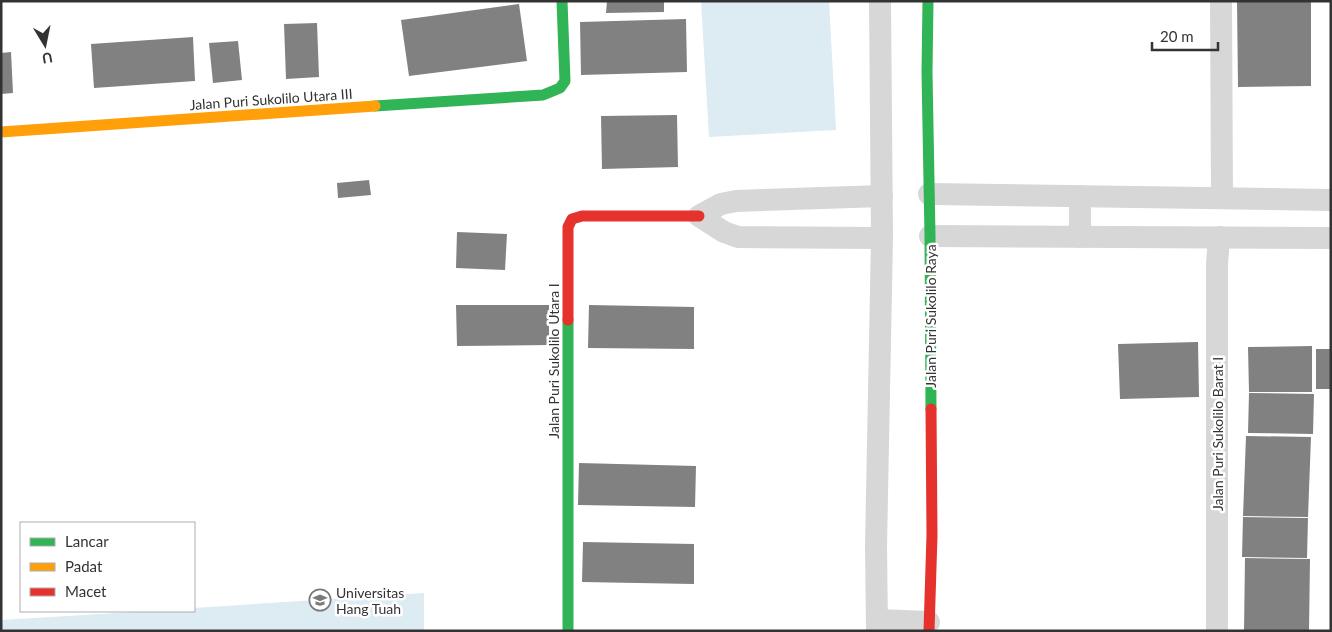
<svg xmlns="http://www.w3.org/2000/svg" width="1332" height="632" viewBox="0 0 1332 632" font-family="Lato,sans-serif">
<rect width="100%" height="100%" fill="#fff"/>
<g fill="#ddebf3">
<path d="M 701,1 L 829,1 L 836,130 L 709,137 Z"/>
<path d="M 424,593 L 424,631 L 1,631 L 1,620 L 150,611 L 194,611 L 194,608 Z"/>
</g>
<g fill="#818181">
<path d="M 607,1 L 664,1 L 664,12 L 606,13 Z"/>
<path d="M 1237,1 L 1311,1 L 1311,86 L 1238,87 Z"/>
<path d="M 519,4 L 527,61 L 409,76 L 401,20 Z"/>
<path d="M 686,19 L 687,72 L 581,75 L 580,22 Z"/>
<path d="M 317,23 L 319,77 L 286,79 L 284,24 Z"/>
<path d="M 193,37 L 195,81 L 94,88 L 91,44 Z"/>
<path d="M 238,41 L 242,80 L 213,83 L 209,43 Z"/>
<path d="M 11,52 L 13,93 L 1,94 L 1,53 Z"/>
<path d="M 677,115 L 678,167 L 602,169 L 601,116 Z"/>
<path d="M 369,180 L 371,195 L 338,198 L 337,183 Z"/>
<path d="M 457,232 L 507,234 L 505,270 L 456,268 Z"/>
<path d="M 456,305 L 549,305 L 549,345 L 457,346 Z"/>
<path d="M 589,305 L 694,307 L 694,349 L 588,348 Z"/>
<path d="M 1198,342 L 1199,397 L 1120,399 L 1118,344 Z"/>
<path d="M 1312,346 L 1312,392 L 1249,392 L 1248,347 Z"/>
<rect x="1316" y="349" width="15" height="40"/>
<path d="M 1249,393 L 1314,394 L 1313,434 L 1248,433 Z"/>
<path d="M 1246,436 L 1311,437 L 1308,517 L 1243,516 Z"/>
<path d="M 579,463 L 696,466 L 695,507 L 578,505 Z"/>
<path d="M 1243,517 L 1308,518 L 1307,558 L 1242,557 Z"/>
<path d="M 583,542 L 694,544 L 694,584 L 582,582 Z"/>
<path d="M 1245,558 L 1310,559 L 1309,631 L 1244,631 Z"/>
</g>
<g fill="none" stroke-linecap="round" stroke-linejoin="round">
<g stroke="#d7d7d7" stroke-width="22">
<path d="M 1221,1 L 1222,198"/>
<path d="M 929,194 L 1331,200"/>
<path d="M 882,196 L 736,201 L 721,204 L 699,216 L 724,232 L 738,237 L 882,238"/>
<path d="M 930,236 L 1331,238"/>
<path d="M 1080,237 L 1080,196"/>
<path d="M 877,620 L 929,622"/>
<path d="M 877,631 L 876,546 L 882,238 L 880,1"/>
<path d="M 1217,631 L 1217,264 L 1219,237"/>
</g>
<g stroke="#30b455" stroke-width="11">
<path d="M 928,1 L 927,72 L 930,236 L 931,409"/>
<path d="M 375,106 L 543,95 L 560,88 L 565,81 L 562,1"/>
<path d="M 568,320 L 568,631"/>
</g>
<path stroke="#ff9f0a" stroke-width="11" d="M 1,132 L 375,106"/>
<g stroke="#e5322d" stroke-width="11">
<path d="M 568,320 L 568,227 L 572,219 L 582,216 L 699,216"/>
<path d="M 929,631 L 932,535 L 931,409"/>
</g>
</g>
<defs>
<g id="university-ring" transform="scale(1.125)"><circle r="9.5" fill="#fff" stroke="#7a7a7a" stroke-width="1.5"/><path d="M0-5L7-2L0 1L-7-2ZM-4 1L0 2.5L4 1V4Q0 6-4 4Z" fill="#7a7a7a"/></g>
</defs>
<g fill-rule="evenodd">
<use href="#university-ring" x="320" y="600"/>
</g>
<g text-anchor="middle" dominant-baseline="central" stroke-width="5" stroke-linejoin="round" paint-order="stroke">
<g font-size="14" fill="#333" stroke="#fff">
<text transform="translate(271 99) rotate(-4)">Jalan Puri Sukolilo Utara III</text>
<text transform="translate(930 316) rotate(-90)">Jalan Puri Sukolilo Raya</text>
<text transform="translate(553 361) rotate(-90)">Jalan Puri Sukolilo Utara I</text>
<text transform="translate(1217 434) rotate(-90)">Jalan Puri Sukolilo Barat I</text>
</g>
<g font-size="14" fill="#333" stroke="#fff" text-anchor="start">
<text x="336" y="592">Universitas<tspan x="336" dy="16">Hang Tuah</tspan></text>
</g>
</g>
<rect width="1332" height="632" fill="none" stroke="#333333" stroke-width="5"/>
<rect x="20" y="522" width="175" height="90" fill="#ffffff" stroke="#adadad"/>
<rect x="30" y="538" width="25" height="8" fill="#30b455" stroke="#adadad"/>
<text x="65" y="547" font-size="15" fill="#333333">Lancar</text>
<rect x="30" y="563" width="25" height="8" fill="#ff9f0a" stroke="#adadad"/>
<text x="65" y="572" font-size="15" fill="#333333">Padat</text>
<rect x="30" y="588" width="25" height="8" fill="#e5322d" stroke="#adadad"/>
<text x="65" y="597" font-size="15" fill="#333333">Macet</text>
<g transform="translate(45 45) rotate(170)" stroke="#ffffff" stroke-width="4" paint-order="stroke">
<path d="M0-4L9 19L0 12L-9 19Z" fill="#333333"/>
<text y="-8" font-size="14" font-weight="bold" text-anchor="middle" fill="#333333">U</text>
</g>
<path d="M1152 42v8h66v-8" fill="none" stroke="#333333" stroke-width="2.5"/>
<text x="1160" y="42" font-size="15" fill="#333333" stroke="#ffffff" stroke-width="4" paint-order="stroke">20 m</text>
</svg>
